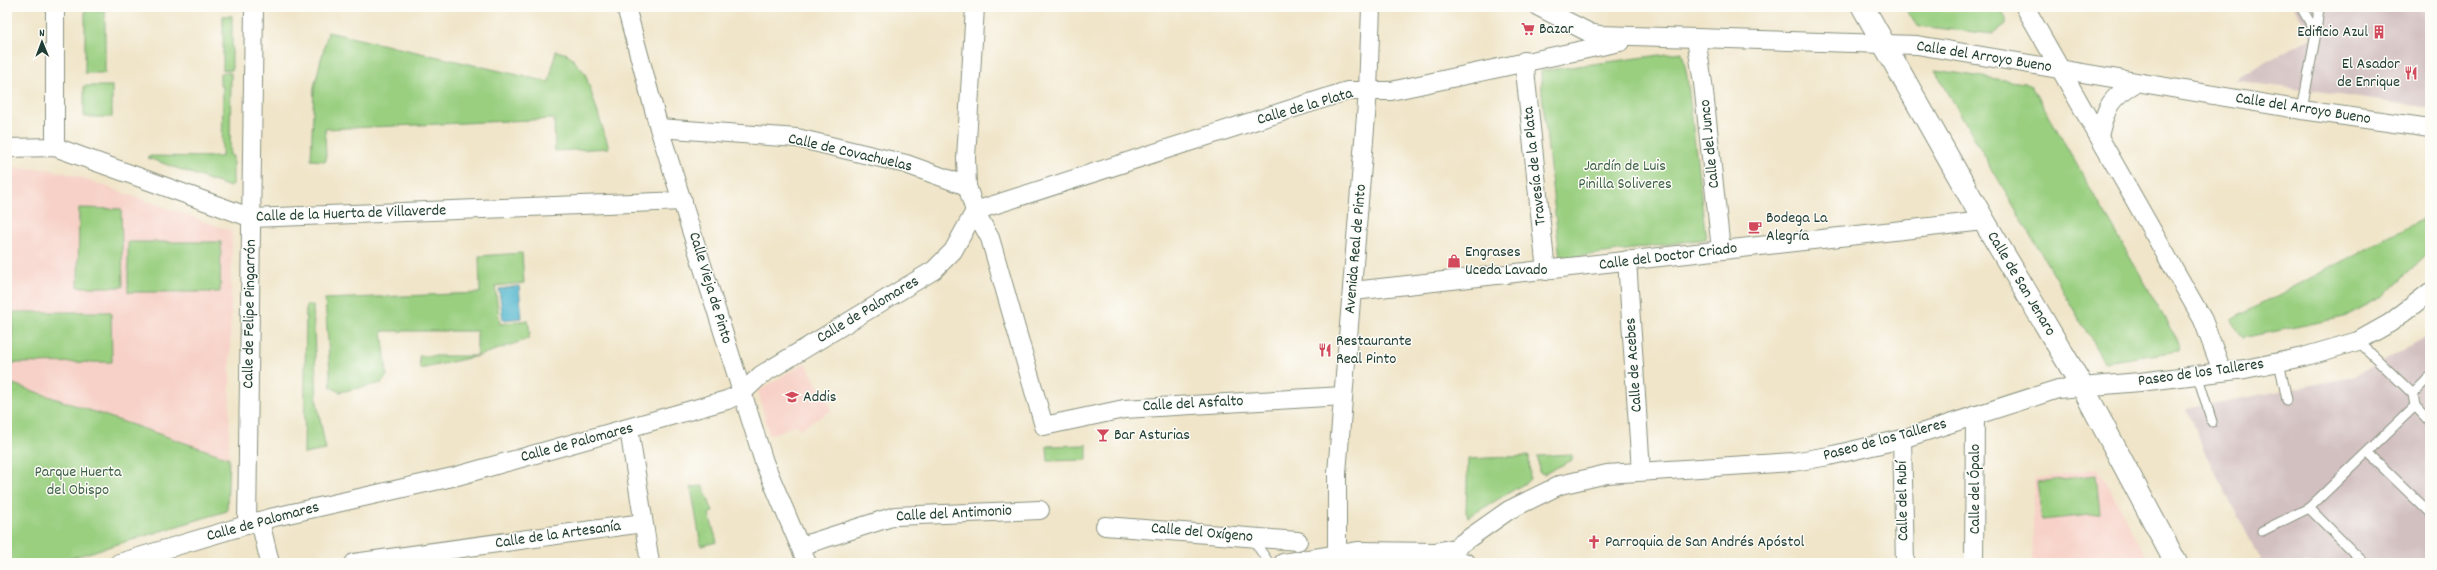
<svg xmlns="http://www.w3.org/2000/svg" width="2437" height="570" viewBox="0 0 2437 570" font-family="Dekko,sans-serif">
<rect width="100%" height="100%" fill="#fdfcf7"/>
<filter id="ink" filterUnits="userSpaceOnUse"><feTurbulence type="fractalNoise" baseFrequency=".025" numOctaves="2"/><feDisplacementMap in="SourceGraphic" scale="8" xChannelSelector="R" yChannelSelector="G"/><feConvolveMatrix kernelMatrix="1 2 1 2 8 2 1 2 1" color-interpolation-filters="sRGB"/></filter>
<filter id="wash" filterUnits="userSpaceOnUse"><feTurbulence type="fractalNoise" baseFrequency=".012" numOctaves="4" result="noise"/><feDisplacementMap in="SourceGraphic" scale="16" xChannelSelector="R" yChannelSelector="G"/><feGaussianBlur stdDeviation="0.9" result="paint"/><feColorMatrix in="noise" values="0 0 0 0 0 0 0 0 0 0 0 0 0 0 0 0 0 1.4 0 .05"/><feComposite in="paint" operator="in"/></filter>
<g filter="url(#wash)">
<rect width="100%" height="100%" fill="#f0e5c9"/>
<g fill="#f7d1c7">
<path d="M 7,167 L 46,169 L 73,175 L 232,231 L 229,458 L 7,382 Z"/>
<path d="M 805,363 L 832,410 L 800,429 L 797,425 L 769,435 L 758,391 Z"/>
<path d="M 2098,468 L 2150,563 L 2032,563 L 2034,479 Z"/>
</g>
<g fill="#d2bfc0">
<path d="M 2294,7 L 2430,7 L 2430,108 L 2233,80 L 2312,37 Z"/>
<path d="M 2430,336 L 2430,563 L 2262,563 L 2205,453 L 2186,409 L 2353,377 Z"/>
</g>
<g fill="#9acf80" stroke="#5c865a">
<path d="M 1904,7 L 2000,7 L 2006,18 L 2006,24 L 1993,34 L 1917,26 Z"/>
<rect x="85" y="10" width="20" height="63"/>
<rect x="223" y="16" width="9" height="54"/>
<path d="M 328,32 L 549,82 L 556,51 L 568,54 L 585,73 L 609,148 L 555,151 L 554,119 L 325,129 L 326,161 L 311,160 L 314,87 Z"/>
<path d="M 1682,52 L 1687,76 L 1706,239 L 1560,259 L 1542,94 L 1541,71 Z"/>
<path d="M 1935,70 L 2024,83 L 2032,86 L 2165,319 L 2179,344 L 2178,351 L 2104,362 Z"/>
<path d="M 220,73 L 231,73 L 230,156 L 233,156 L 233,185 L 230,187 L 148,158 L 148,156 L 222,157 L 223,86 L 220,86 Z"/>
<rect x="84" y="86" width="28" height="31"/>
<path d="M 79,208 L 121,209 L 123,287 L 78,287 Z"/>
<path d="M 2430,215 L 2430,251 L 2382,297 L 2344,317 L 2243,338 L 2231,320 Z"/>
<path d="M 128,242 L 221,242 L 220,292 L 128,292 Z"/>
<path d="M 522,253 L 524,283 L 495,286 L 500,324 L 528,320 L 530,334 L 528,339 L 478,356 L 420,369 L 419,356 L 477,356 L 477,331 L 382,331 L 387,375 L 382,383 L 340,392 L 331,387 L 325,299 L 480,293 L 479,256 Z"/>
<path d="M 306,305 L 313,305 L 317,403 L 326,450 L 304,454 Z"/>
<path d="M 12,312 L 111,312 L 112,362 L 12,363 Z"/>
<path d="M 7,382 L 229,458 L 227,511 L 55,563 L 7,563 Z"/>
<path d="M 1087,445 L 1087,460 L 1048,461 L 1047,446 Z"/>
<path d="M 1570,454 L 1572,455 L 1572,460 L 1544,474 L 1539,472 L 1538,456 Z"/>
<path d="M 1529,456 L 1530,479 L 1527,482 L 1468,517 L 1466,512 L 1468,459 Z"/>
<path d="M 2096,475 L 2100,514 L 2042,520 L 2037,482 Z"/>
<path d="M 703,486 L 713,512 L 709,514 L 717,542 L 701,546 L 691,487 Z"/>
</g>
<path fill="#4fb5ce" stroke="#377981" d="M 519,286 L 522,318 L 503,320 L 499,289 Z"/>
</g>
<g filter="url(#ink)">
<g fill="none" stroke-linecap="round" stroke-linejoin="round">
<g stroke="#88917e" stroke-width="11">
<g id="lane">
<path d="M 2301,7 L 2316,33 L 2302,110"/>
<path d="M 2316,33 L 2319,7"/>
<path d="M 2358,341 L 2413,394"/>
<path d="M 2279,362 L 2287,400"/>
<path d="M 2197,374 L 2212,422"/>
<path d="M 2415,406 L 2430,422"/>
<path d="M 2368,453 L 2430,513"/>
<path d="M 2309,508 L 2364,563"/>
<path d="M 2262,531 L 2309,508 L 2415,406 L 2413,394 L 2430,377"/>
<path d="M 1252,538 L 1269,563"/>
</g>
</g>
<g stroke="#88917e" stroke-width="20">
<g id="street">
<path d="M 55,7 L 55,147"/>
<path d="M 626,7 L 659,128 L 764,462 L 807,563"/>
<path d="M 975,7 L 966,158 L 967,186 L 975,211 L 990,238 L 1044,426 L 1124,409 L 1343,396"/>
<path d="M 1539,7 L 1590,33 L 1600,35 L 1917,45 L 2302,110 L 2430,128"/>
<path d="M 2025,7 L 2203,320 L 2222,371"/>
<path d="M 1696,39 L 1703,83 L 1721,250"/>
<path d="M 1524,61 L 1546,271"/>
<path d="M 659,128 L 797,138 L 906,164 L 967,186"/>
<path d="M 2099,136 C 2106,107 2110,97 2136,83"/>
<path d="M 7,148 L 55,147 L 252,218 L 683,201"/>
<path d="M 975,211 L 1347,91 L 1391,91 L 1620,42"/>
<path d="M 1627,260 L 1641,471"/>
<path d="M 1353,291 L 1984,221"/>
<path d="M 629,429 L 650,563"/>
<path d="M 1902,439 L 1905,563"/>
<path d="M 260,521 L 270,563"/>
<path d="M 247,525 L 254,7"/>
<path d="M 1105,526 L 1298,541"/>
<path d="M 801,546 L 895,516 L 1040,510"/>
<path d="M 1436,553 L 1467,563"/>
<path d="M 119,563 L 270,518 L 457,476 L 727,400 L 742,393 L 761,375 L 934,270 L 953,251 L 975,211"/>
<path d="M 354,563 L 643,523"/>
<path d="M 1283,563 L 1359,551 L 1435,552 L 1455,548 L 1509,510 L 1560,485 L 1607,474 L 1793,462 L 1829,456 L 1902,439 L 2058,389 L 2140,382 L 2245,369 L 2303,357 L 2358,341 L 2390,323 L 2430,292"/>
<path d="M 1337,563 L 1337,473 L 1368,91 L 1371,7"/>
<path d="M 1974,563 L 1975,415"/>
</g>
</g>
<g stroke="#88917e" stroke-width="24">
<path id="secondary" d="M 1863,7 L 1984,221 L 2082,386 L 2176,563"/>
</g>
<use href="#lane" stroke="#fff" stroke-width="9"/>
<use href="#street" stroke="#fff" stroke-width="18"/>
<use href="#secondary" stroke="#fff" stroke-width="22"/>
</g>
</g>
<defs>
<g id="supermarket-bare" transform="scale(1.08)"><path d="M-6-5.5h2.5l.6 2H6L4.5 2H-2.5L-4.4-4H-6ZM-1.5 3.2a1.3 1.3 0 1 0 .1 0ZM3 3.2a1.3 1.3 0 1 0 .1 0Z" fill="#d1495b" stroke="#fdfcf7" stroke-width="2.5" paint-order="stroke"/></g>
<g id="building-bare" transform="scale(1.08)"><path d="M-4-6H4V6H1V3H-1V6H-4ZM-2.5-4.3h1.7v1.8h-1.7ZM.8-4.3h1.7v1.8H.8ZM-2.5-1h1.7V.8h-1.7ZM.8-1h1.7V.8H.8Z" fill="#d1495b" stroke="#fdfcf7" stroke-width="2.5" paint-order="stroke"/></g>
<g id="restaurant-bare" transform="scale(1.08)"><path d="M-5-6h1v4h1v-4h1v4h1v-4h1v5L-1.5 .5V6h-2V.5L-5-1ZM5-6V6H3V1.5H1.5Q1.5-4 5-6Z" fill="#d1495b" stroke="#fdfcf7" stroke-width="2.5" paint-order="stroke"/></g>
<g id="cafe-bare" transform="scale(1.08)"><path d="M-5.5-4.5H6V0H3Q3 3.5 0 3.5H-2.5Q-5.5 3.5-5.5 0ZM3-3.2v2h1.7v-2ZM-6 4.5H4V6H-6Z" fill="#d1495b" stroke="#fdfcf7" stroke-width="2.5" paint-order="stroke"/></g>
<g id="shop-bare" transform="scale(1.08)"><path d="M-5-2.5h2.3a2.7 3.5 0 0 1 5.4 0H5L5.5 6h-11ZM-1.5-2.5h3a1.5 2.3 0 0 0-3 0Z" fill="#d1495b" stroke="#fdfcf7" stroke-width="2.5" paint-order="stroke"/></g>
<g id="school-bare" transform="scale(1.08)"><path d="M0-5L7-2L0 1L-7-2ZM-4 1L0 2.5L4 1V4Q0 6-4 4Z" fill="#d1495b" stroke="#fdfcf7" stroke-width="2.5" paint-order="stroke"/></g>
<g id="bar-bare" transform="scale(1.08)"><path d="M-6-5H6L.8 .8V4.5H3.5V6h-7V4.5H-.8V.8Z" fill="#d1495b" stroke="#fdfcf7" stroke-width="2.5" paint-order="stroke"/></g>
<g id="church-bare" transform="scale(1.08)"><path d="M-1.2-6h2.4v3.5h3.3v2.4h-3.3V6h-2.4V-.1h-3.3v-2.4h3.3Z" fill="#d1495b" stroke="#fdfcf7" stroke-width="2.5" paint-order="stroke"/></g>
</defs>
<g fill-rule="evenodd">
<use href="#supermarket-bare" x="1528" y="29"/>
<use href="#building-bare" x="2379" y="32"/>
<use href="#restaurant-bare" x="2411" y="73"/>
<use href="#cafe-bare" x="1755" y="227"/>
<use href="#shop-bare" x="1454" y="261"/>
<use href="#restaurant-bare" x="1325" y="350"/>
<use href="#school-bare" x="792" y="397"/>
<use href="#bar-bare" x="1103" y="435"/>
<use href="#church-bare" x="1594" y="542"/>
</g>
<g text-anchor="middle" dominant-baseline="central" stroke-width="3" stroke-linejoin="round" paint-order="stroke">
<g font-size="16" fill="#1f3d34" stroke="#fdfcf7" text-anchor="start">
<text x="1539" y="29">Bazar</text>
<text x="2368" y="32" text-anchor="end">Edificio Azul</text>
<text x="2400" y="64" text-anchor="end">El Asador<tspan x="2400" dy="18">de Enrique</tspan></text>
<text x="1766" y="218">Bodega La<tspan x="1766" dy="18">Alegría</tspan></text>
<text x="1465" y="252">Engrases<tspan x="1465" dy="18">Uceda Lavado</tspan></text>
<text x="1336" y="341">Restaurante<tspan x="1336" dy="18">Real Pinto</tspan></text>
<text x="803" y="397">Addis</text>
<text x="1114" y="435">Bar Asturias</text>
<text x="1605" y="542">Parroquia de San Andrés Apóstol</text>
</g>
<g font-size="16" fill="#1f3d34" stroke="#fdfcf7">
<text transform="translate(1984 57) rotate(9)">Calle del Arroyo Bueno</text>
<text transform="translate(1305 107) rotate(-16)">Calle de la Plata</text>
<text transform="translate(2303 109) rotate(9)">Calle del Arroyo Bueno</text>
<text transform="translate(1710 144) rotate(-96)">Calle del Junco</text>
<text transform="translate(850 153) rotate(13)">Calle de Covachuelas</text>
<text transform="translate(1535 166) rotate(-96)">Travesía de la Plata</text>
<text transform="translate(351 214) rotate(-2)">Calle de la Huerta de Villaverde</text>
<text transform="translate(1356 249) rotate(-85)">Avenida Real de Pinto</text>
<text transform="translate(1668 257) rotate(-7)">Calle del Doctor Criado</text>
<text transform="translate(2021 284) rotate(59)">Calle de San Jenaro</text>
<text transform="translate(710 288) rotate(73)">Calle Vieja de Pinto</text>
<text transform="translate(868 310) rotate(-31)">Calle de Palomares</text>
<text transform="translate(250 314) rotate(-89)">Calle de Felipe Pingarrón</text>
<text transform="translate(1634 365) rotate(-94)">Calle de Acebes</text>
<text transform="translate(2201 373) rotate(-8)">Paseo de los Talleres</text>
<text transform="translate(1193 404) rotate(-3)">Calle del Asfalto</text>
<text transform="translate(1885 440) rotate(-15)">Paseo de los Talleres</text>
<text transform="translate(577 443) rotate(-15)">Calle de Palomares</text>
<text transform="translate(1975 489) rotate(-90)">Calle del Ópalo</text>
<text transform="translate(1903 501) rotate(-91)">Calle del Rubí</text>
<text transform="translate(954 514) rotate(-3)">Calle del Antimonio</text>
<text transform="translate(263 522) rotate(-15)">Calle de Palomares</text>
<text transform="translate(1202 533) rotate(5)">Calle del Oxígeno</text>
<text transform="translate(558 535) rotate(-8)">Calle de la Artesanía</text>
</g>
<g font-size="16" fill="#3e6247" stroke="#fdfcf7">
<text x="1625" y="166">Jardín de Luis<tspan x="1625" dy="18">Pinilla Soliveres</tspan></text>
<text x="78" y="472">Parque Huerta<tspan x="78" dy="18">del Obispo</tspan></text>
</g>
</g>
<rect width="2437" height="570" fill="none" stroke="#fdfcf7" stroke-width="24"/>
<g transform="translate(42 42) rotate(359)" stroke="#fdfcf7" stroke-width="3" paint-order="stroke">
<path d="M0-3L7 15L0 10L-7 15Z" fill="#1f3d34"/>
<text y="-6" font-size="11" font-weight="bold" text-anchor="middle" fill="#1f3d34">N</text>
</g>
</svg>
